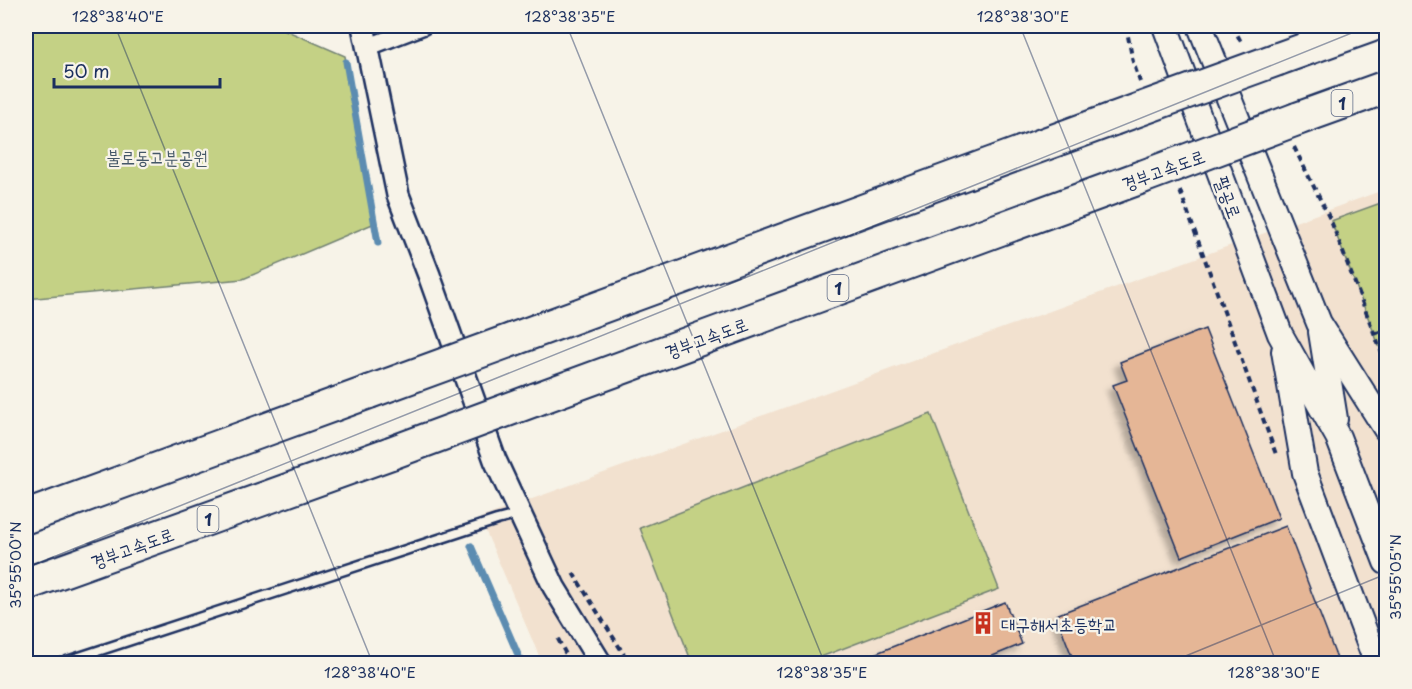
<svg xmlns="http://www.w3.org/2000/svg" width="1412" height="689" viewBox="0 0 1412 689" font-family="'Playpen Sans','Poor Story',sans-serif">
<defs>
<filter id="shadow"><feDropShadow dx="-5.5" dy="5.5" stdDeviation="3" flood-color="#0004"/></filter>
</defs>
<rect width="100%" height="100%" fill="#f7f3e8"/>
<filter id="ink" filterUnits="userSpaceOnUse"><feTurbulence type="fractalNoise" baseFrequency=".0167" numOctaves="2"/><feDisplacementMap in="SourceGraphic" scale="12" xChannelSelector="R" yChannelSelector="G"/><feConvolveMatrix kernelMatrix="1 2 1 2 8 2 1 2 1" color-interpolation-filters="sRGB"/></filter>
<g filter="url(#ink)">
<path fill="#f2e1cf" d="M 1386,189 L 1386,663 L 542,663 L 480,518 Z"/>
<g fill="#c4d185" stroke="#708072" stroke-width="1.5">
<path d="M 26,26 L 276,26 L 345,56 L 375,223 L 243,279 L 26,299 Z"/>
<path d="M 1386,201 L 1386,364 L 1331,221 Z"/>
<path d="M 931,414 L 999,589 L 805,663 L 692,663 L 640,528 Z"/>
</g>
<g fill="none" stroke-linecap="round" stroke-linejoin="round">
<g stroke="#5c8cb1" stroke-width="7">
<path d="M 346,62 L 378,243"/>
<path d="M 471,546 L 522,664"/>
</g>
</g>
<g fill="#e5b696" stroke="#1b2f5e" stroke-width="1.5" filter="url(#shadow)">
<path d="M 1205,329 L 1279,518 L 1181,557 L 1113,385 L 1127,380 L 1120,362 Z"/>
<path d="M 1286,526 L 1339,664 L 1075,664 L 1056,615 Z"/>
<path d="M 1005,602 L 1022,644 L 973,664 L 849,664 Z"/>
</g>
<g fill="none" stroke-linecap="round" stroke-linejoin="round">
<g stroke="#1b2f5e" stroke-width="13">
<path id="service" d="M 58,664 L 497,520 L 520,514"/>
</g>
<g stroke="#1b2f5e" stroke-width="21">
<path id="minor" d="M 368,47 L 423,26"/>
</g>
<g stroke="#1b2f5e" stroke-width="26">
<path id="tertiary" d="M 363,26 L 398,195 L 429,275 L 495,460 L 554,587 L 601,664"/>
</g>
<g stroke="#1b2f5e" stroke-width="28">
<g id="secondary">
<path d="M 1165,26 L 1280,334 L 1338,437 L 1386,562"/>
<path d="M 1200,26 L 1319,323 L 1386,429"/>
<path d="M 1321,332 L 1335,419"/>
<path d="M 1284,351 L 1305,473 L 1377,664"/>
</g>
</g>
<g stroke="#1b2f5e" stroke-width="36">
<g id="motorway">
<path d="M 1278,59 L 1370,26"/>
<path d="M 1297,119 L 1386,87"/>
<path d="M 514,339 L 1113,119"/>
<path d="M 534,400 L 1142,177"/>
<path d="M 26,517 L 369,392"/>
<path d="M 26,584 L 391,453"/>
</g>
</g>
<g stroke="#1b2f5e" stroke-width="4" stroke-dasharray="6 4.5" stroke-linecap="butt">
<path d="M 1126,26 L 1133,62 L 1140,82"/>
<path d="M 1233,26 L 1242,44"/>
<path d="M 440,31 L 455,26"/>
<path d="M 1294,147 L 1331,221 L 1386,364"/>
<path d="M 1180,191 L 1277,457"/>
<path d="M 1375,334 L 1386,329"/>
<path d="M 573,573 L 630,664"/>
<path d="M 558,639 L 571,664"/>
</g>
<use href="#service" stroke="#f7f3e8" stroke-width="8"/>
<use href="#minor" stroke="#f7f3e8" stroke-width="16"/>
<use href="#tertiary" stroke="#f7f3e8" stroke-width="21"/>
<use href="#secondary" stroke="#f7f3e8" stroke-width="24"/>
<use href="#motorway" stroke="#f7f3e8" stroke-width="32"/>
<g stroke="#1b2f5e" stroke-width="36" stroke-linecap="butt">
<g id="motorway-bridge">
<path d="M 1113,119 L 1278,59"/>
<path d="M 1142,177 L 1297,119"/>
<path d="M 369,392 L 514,339"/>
<path d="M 391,453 L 534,400"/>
</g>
</g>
<use href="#motorway-bridge" stroke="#f7f3e8" stroke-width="32"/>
</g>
</g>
<path fill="none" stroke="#1b2f5e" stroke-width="1.5" stroke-opacity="0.45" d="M 115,26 L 373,664M 567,26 L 825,664M 1020,26 L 1277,664M 26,568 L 1369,26M 1166,664 L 1386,574"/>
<defs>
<g id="building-bare" transform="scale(1.8)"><path d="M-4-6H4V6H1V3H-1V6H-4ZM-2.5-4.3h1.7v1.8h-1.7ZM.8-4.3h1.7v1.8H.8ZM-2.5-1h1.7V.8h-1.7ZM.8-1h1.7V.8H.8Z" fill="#c8321e" stroke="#f7f3e8" stroke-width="2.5" paint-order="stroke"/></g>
</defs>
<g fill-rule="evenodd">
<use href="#building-bare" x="983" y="623"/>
</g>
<g text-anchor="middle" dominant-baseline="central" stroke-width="4.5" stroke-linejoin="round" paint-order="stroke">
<g fill="#f7f3e8" stroke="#5d6a87" stroke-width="1.5">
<rect x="1331.5" y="90" width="21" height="26" rx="4.5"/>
<rect x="827.5" y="275" width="21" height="26" rx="4.5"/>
<rect x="197.5" y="506" width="21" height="26" rx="4.5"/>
</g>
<g font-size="16" font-weight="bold" fill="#1b2f5e">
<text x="1342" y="103">1</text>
<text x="838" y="288">1</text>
<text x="208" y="519">1</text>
</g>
<g font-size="18" fill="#455868" stroke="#f7f3e8">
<text x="157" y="156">불로동고분공원</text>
</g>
<g font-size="18" fill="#1b2f5e" stroke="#f7f3e8">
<text transform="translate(1163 169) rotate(-20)">경부고속도로</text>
<text transform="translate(1229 197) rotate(70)">팔공로</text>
<text transform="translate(706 337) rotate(-20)">경부고속도로</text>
<text transform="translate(132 547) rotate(-20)">경부고속도로</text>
</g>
<g font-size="18" fill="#1b2f5e" stroke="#f7f3e8" text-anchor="start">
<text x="1001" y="623">대구해서초등학교</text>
</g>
</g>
<rect width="1412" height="689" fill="none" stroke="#f7f3e8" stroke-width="66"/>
<path d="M54 78v9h166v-9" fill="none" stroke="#1b2f5e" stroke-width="3"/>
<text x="63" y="78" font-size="18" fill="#1b2f5e" stroke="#f7f3e8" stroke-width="4.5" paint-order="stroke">50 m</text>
<rect x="33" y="33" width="1346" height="623" fill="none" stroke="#1b2f5e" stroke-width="2"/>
<g font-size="15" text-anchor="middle" fill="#1b2f5e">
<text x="118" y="22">128°38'40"E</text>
<text x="570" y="22">128°38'35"E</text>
<text x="1023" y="22">128°38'30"E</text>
<text transform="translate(16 565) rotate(-90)" y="5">35°55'00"N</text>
<text transform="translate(1396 577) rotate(-90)" y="5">35°55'05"N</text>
<text x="370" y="678">128°38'40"E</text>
<text x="822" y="678">128°38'35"E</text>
<text x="1274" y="678">128°38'30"E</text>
</g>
</svg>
